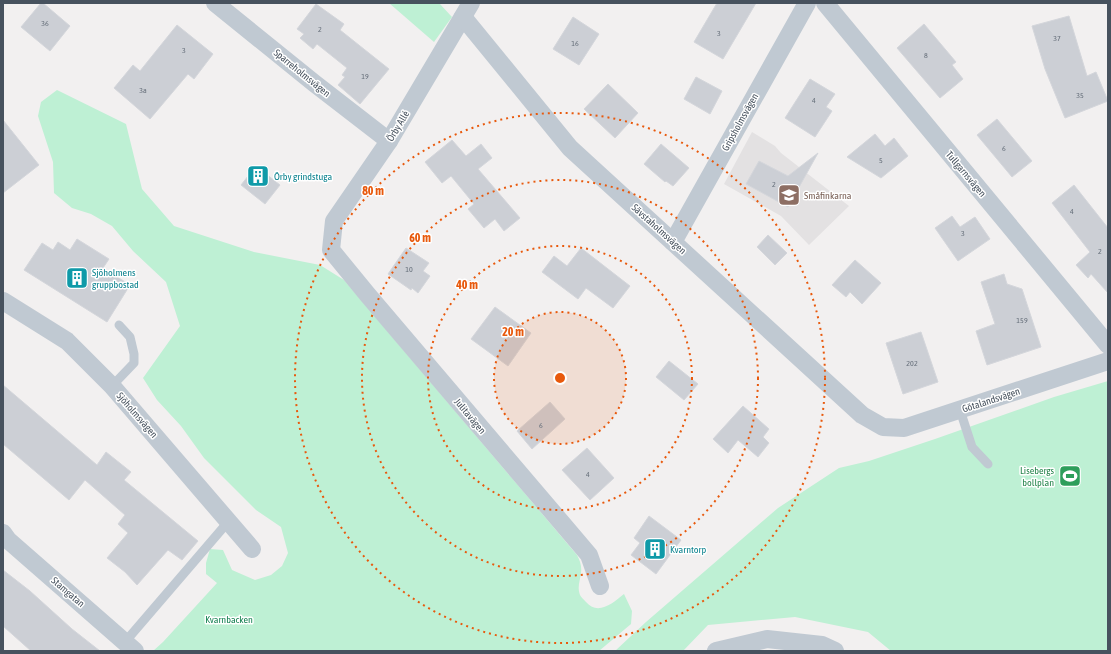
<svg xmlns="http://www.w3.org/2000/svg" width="1111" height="654" viewBox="0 0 1111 654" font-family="'Asap Condensed',sans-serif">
<rect width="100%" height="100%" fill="#f2f0f0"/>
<path fill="#e3e1e2" d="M 752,132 L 775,146 L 781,153 L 849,206 L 809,245 L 781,216 L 724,184 Z"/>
<g fill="#bef0d4">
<path d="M 389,3 L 439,3 L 452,17 L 434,42 Z"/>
<path d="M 57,90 L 126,124 L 142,189 L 174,226 L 254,252 L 320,265 L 344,280 L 577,555 C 580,561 582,566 581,573 C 580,581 577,587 580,595 C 581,597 584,600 586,602 C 598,616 613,603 624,594 L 632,611 L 631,624 L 599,651 L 153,651 L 163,642 L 217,583 L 206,574 L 206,563 L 210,549 L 223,550 L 232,570 L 255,580 L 271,575 L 282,566 L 288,553 L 281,527 L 256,510 L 204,458 L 181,426 L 157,400 L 143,378 L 180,326 L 166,282 L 133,251 L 112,226 L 91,214 L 72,208 L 54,193 L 53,162 L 38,116 L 41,102 Z"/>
<path d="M 1108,381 L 1108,651 L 891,651 L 868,632 L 795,617 L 708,625 L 683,651 L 615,651 L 646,622 L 778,508 L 839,468 L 869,461 L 935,439 L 1054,397 Z"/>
</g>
<g fill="#cccfd5" stroke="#d4d6db">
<path d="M 41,3 L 43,3 L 70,26 L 50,51 L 21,27 Z"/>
<path d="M 717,3 L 756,3 L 723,59 L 694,42 Z"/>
<path d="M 316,4 L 344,24 L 340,30 L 389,69 L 360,104 L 338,85 L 345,77 L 342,75 L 347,68 L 317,44 L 313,49 L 300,38 L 304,34 L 297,29 Z"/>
<path d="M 1069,16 L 1087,76 L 1096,72 L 1108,101 L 1065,118 L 1045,69 L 1032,26 Z"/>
<path d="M 573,17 L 599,34 L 579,65 L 553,49 Z"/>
<path d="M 924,24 L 956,62 L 952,65 L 963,79 L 940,98 L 897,48 Z"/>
<path d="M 177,25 L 213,54 L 194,79 L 188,74 L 150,119 L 114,88 L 133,65 L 140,71 Z"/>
<path d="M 696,77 L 722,91 L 710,114 L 684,99 Z"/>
<path d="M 810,79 L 835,94 L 826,107 L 832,111 L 815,137 L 785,118 Z"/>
<path d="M 608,84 L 638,113 L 615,138 L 584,109 Z"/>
<path d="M 997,119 L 1032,161 L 1012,177 L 977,135 Z"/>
<path d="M 3,120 L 39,165 L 3,193 Z"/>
<path d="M 875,134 L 885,146 L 894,138 L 908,156 L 881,178 L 847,157 Z"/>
<path d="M 452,140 L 466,156 L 481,144 L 492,158 L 478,169 L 520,218 L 504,231 L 495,219 L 484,228 L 468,209 L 474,204 L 451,176 L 442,183 L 425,162 Z"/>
<path d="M 661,144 L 689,168 L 673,186 L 666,181 L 665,182 L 644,164 Z"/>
<path d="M 818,153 L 788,207 L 746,184 L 759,161 L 788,176 Z"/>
<path d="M 256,166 L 280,185 L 265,204 L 241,185 Z"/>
<path d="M 1074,185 L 1108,228 L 1108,293 L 1091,274 L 1088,278 L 1076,265 L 1090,252 L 1052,203 Z"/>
<path d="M 952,216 L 960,227 L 975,217 L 990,239 L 958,261 L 935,228 Z"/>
<path d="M 768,235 L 787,253 L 775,265 L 757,247 Z"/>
<path d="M 77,239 L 109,259 L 103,268 L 130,285 L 107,322 L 24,270 L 42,243 L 53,250 L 58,242 L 70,250 Z"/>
<path d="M 406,248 L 429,263 L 423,271 L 430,276 L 418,293 L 412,288 L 411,290 L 388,274 Z"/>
<path d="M 581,248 L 630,286 L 613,308 L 586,288 L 578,299 L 542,272 L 554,256 L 567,266 Z"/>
<path d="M 855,260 L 881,283 L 862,304 L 850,292 L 846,297 L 832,285 Z"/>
<path d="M 1004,274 L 1007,284 L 1022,289 L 1041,347 L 987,365 L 976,331 L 995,324 L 981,282 Z"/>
<path d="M 495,307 L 531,333 L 508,366 L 471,339 Z"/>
<path d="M 921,332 L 938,382 L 903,394 L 886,343 Z"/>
<path d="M 669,361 L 698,384 L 684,400 L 656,377 Z"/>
<path d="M 3,385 L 97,465 L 106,452 L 131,472 L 124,480 L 198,541 L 182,560 L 168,550 L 137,585 L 125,572 L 107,558 L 128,533 L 118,524 L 125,515 L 85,480 L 69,500 L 3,444 Z"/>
<path d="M 550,402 L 565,419 L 532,449 L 517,431 Z"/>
<path d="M 743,406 L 769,429 L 763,437 L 769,443 L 758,457 L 738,440 L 728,453 L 713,439 Z"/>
<path d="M 587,448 L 614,478 L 590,500 L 562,470 Z"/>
<path d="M 649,516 L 681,540 L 656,574 L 631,555 L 640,543 L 634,538 Z"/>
<path d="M 3,570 L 30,591 L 72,629 L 100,651 L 31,651 L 3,626 Z"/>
</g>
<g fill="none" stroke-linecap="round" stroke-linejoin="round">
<g stroke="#c0c9d2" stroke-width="9">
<path d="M 112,386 L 134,363 L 134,354 L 130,337 L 119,325"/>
<path d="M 960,410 L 972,447 L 988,464"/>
<path d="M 125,642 L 228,522"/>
</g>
<g stroke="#c0c9d2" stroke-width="18">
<path d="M 215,3 L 314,83 L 389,141"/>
<path d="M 471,3 L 389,141 L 334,221 L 331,250 L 367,294 L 589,555 L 600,586"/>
<path d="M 825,3 L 1108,345"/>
<path d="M 463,17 L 570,148 L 862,415 L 883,427 L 904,428 L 1108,361"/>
<path d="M 673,242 L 807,3"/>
<path d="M 3,301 L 67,341 L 112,386 L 252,549"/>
<path d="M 3,533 L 8,540 L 135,651"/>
<path d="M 716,651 L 767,639 L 822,645 L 835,651"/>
</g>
</g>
<circle cx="560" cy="378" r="66" fill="#e8590c" fill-opacity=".12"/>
<g fill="none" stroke="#e8590c" stroke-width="2" stroke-dasharray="2 4">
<circle cx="560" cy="378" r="66"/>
<circle cx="560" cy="378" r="132"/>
<circle cx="560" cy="378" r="198"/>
<circle cx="560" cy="378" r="265"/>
</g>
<defs>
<g id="building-square" transform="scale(1.15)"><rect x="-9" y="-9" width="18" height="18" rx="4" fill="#0f9aa8" stroke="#fff"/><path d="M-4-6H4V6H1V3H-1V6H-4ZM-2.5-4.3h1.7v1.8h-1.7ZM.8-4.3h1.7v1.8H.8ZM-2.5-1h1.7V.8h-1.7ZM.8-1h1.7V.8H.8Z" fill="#fff"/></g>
<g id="school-square" transform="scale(1.15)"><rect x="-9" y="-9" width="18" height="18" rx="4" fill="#8d6e63" stroke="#fff"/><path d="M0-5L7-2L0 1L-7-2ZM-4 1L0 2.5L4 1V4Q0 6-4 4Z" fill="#fff"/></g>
<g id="stadium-square" transform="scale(1.15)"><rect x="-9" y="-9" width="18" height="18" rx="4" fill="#2e9e5b" stroke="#fff"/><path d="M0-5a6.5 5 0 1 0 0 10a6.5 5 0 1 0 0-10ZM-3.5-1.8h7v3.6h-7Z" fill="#fff"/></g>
</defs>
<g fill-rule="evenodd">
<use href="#building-square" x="258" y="176"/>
<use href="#school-square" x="789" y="195"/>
<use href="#building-square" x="77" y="278"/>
<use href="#stadium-square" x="1070" y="476"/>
<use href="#building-square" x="655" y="549"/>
</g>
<g text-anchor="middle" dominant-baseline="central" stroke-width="3" stroke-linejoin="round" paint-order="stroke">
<g font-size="8" fill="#68717c">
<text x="45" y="23">36</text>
<text x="320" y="29">2</text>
<text x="719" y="33">3</text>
<text x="1057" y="38">37</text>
<text x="575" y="43">16</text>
<text x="184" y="50">3</text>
<text x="926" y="55">8</text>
<text x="365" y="76">19</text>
<text x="143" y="90">3a</text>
<text x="1080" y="95">35</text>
<text x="814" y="100">4</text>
<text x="1004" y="148">6</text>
<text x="881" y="160">5</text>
<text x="774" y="184">2</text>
<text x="1072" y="211">4</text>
<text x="963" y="233">3</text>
<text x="1100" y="251">2</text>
<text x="409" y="269">10</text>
<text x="1022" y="320">159</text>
<text x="912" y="363">202</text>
<text x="541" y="425">6</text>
<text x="588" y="474">4</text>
</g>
<g font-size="10" fill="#47525e" stroke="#fff">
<text transform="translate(302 73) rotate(39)">Sparreholmsvägen</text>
<text transform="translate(740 122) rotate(-61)">Gripsholmsvägen</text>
<text transform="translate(398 126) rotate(-59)">Örby Allé</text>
<text transform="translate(966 174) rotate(50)">Tullgarnsvägen</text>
<text transform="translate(659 229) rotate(42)">Sävstaholmsvägen</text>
<text transform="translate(991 400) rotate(-18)">Götalandsvägen</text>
<text transform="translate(137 415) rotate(49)">Sjöholmsvägen</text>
<text transform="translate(470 416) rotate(50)">Julitavägen</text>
<text transform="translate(68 592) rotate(41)">Stamgatan</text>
</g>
<g font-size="10" fill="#0d838f" stroke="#fff" text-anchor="start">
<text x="274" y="176">Örby grindstuga</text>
<text x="92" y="272">Sjöholmens<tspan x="92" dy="12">gruppbostad</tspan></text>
<text x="670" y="549">Kvarntorp</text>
</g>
<g font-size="10" fill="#785e54" stroke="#fff" text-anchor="start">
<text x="804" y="195">Småfinkarna</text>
</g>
<g font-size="10" fill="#27864d" stroke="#fff" text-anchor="end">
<text x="1054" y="470">Lisebergs<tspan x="1054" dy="12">bollplan</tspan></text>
</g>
<g font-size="10" fill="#168252" stroke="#fff">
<text x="229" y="619">Kvarnbacken</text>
</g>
</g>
<circle cx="560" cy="378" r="6" fill="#e8590c" stroke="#fff" stroke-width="2"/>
<g font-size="12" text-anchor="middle" font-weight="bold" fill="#e8590c" stroke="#fff" stroke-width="3" stroke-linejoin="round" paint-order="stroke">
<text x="373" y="195">80 m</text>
<text x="420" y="242">60 m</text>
<text x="467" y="289">40 m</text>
<text x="513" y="336">20 m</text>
</g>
<rect width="1111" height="654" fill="none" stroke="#47525e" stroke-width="8"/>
</svg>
